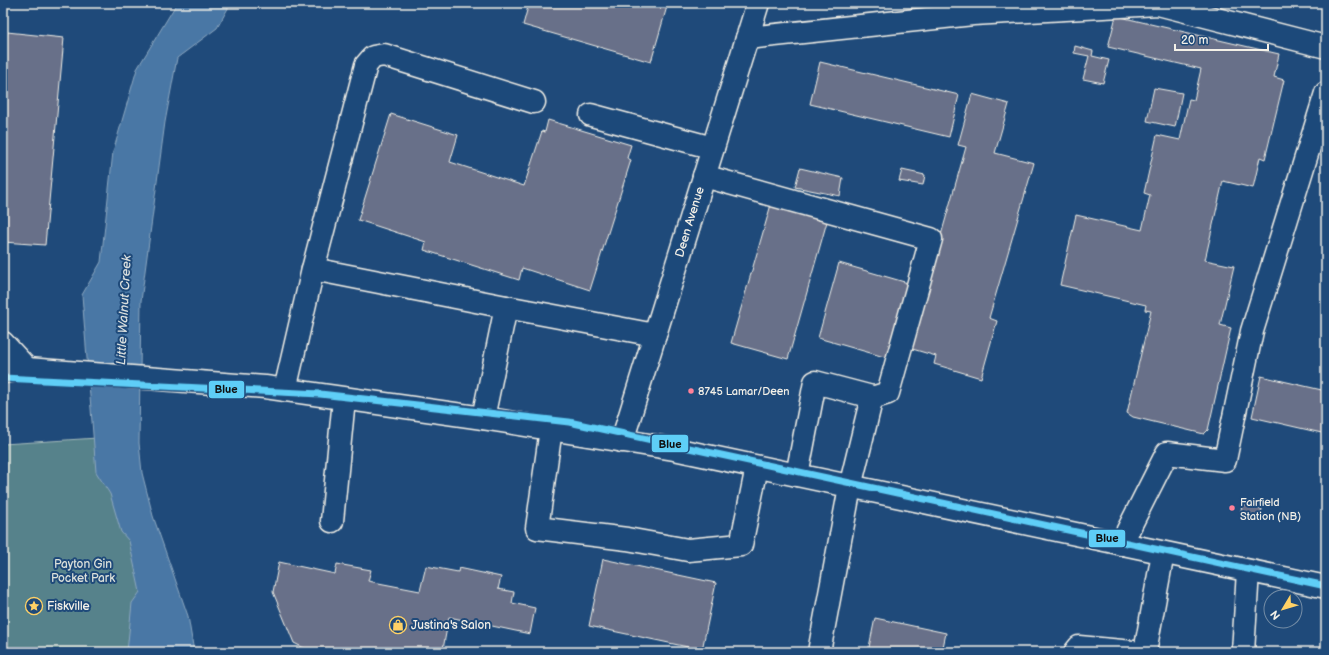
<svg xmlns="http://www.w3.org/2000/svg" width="1329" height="655" viewBox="0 0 1329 655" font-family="'Balsamiq Sans',sans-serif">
<rect width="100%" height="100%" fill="#1f4a7a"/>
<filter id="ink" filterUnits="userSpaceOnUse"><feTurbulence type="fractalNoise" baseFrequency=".025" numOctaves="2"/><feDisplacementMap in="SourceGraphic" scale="8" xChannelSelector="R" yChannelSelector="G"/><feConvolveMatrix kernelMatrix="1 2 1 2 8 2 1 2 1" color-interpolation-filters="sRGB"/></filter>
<g filter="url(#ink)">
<path fill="#56828b" stroke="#a5baba" d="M 113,437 L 186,652 L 3,652 L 3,444 Z"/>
<path fill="#4977a5" stroke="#8da8c0" d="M 177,3 L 231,3 L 217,28 L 177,58 L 165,122 L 141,301 L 139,443 L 142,473 L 153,516 L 188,616 L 194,652 L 127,652 L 132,603 L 140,592 L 129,541 L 121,532 L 110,494 L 96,472 L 82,295 L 101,262 L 113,152 L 137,69 Z"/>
<g fill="#687089" stroke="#f4f1e8">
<path d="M 529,3 L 668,3 L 651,62 L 523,25 Z"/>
<path d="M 1116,16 L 1279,54 L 1274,77 L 1284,80 L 1265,159 L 1260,157 L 1253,188 L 1223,181 L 1205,260 L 1234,266 L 1220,325 L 1231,328 L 1208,430 L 1204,434 L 1133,417 L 1127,413 L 1151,311 L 1145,310 L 1146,305 L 1060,285 L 1076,215 L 1142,230 L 1150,195 L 1144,193 L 1157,135 L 1180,140 L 1189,99 L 1194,100 L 1201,69 L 1108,47 Z"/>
<path d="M 7,32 L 64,38 L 45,245 L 3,242 L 3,78 Z"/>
<path d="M 1075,46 L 1093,51 L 1092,56 L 1109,60 L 1103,83 L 1083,79 L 1089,56 L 1074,53 Z"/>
<path d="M 820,62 L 959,95 L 949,137 L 810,104 Z"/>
<path d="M 1154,88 L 1182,93 L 1175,127 L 1147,121 Z"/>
<path d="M 972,94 L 1009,104 L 995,153 L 1034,163 L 989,318 L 997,321 L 981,378 L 934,364 L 936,356 L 909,348 L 966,147 L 958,145 Z"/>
<path d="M 391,114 L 458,135 L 450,162 L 524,186 L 542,131 L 545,132 L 548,120 L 631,145 L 627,158 L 631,160 L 590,290 L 522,268 L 519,280 L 424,250 L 426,242 L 358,220 Z"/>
<path d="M 800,168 L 843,178 L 840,196 L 795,187 Z"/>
<path d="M 902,170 L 925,175 L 923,185 L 899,181 Z"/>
<path d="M 772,201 L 828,218 L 788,359 L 731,343 Z"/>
<path d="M 839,263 L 908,283 L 888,358 L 818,338 Z"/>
<path d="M 1261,376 L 1326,391 L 1326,434 L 1252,417 Z"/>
<path d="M 1242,504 L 1262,509 L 1260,517 L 1241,512 Z"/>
<path d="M 603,559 L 716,583 L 702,650 L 589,626 Z"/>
<path d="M 279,562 L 335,574 L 337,564 L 371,570 L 368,581 L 420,591 L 426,566 L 458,572 L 459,568 L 501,577 L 498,589 L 514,592 L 512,603 L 535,608 L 530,634 L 449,617 L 443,649 L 426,652 L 312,652 L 294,643 L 273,592 Z"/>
<path d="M 875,618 L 946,633 L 942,652 L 868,652 Z"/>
</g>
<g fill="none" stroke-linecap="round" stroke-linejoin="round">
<g stroke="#f4f1e8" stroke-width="25">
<g id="minor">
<path d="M 747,38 L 973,14 L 1158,4 L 1326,47"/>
<path d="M 591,115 L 713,148"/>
<path d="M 704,176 L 931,239 L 888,393 L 872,398"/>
<path d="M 313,269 L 366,65 L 373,57 L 384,55 L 534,102"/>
<path d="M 3,343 L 27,369"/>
<path d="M 285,390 L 313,269 L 506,307 L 655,335"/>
<path d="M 483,418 L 506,307"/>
<path d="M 551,429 L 537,528 L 627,539 L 688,550 L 741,545 L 757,467"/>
<path d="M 622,441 L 758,3"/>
<path d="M 797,475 L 815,382 L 872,397 L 850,487 L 819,652"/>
<path d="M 332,521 L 344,399"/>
<path d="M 1121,544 L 1167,453 L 1225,460 L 1252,331 L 1326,93"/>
<path d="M 1075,652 L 1079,647 L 1133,652"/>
<path d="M 1145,652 L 1163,553"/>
<path d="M 1243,652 L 1248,571"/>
</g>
</g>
<g stroke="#f4f1e8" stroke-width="25">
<path id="major" d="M 3,372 L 27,369 L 265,387 L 483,418 L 674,449 L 1326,587"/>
</g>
<use href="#minor" stroke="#1f4a7a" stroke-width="22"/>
<use href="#major" stroke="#1f4a7a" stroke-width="22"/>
<g stroke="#1f4a7a" stroke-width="10">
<path id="rail-1" d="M 3,378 L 320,394 L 569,422 L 1326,586"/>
</g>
<use href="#rail-1" stroke="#5ecef7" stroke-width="7"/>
</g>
</g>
<defs>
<g id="sight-ring" transform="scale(0.9)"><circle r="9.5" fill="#1f4a7a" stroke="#ffd166" stroke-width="1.5"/><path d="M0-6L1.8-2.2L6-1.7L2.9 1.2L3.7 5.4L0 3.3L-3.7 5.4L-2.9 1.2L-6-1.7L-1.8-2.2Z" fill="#ffd166"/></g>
<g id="shop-ring" transform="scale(0.9)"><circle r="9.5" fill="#1f4a7a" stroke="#ffd166" stroke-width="1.5"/><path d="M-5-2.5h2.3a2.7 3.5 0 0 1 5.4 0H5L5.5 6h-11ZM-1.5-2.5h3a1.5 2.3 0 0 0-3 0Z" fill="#ffd166"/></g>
</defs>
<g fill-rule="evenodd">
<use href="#sight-ring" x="34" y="606"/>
<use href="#shop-ring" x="398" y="625"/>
</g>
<g fill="#ff8098" stroke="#1f4a7a" stroke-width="1.5">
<circle cx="691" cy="391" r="3.5"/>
<circle cx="1232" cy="508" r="3.5"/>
</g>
<g text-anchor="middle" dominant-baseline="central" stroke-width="4" stroke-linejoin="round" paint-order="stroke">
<g font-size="11" fill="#f4f1e8" stroke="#1f4a7a" text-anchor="start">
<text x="698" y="391">8745 Lamar/Deen</text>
<text x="1240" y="502">Fairfield<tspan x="1240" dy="14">Station (NB)</tspan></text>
</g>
<g font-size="12" fill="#f4f1e8" stroke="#1f4a7a">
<text transform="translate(690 222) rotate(-73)">Deen Avenue</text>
</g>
<g font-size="12" fill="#dce0da" stroke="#1f4a7a">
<text x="83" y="564">Payton Gin<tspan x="83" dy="14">Pocket Park</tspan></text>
</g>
<g font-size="12" fill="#f4f1e8" stroke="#1f4a7a" text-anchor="start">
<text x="47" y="606">Fiskville</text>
<text x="411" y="625">Justina's Salon</text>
</g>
<g font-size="13" font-style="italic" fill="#dadfde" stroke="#1f4a7a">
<text transform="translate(124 310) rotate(-87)">Little Walnut Creek</text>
</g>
</g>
<g stroke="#1f4a7a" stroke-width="1.5">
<rect x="208" y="380" width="37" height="19" rx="4" fill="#5ecef7"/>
<rect x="651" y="434" width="38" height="19" rx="4" fill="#5ecef7"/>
<rect x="1088" y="529" width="38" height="19" rx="4" fill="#5ecef7"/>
</g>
<g font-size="11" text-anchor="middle" font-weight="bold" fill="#111">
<text x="226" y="393">Blue</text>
<text x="670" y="448">Blue</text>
<text x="1107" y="542">Blue</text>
</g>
<rect width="1329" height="655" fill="none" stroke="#1f4a7a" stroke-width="16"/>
<rect x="8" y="8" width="1313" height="639" fill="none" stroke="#f4f1e8" stroke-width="1.5" filter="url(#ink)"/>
<g transform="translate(1283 609) rotate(232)"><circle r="19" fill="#1f4a7a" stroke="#748da6"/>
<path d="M0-3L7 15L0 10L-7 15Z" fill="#ffd166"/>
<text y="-6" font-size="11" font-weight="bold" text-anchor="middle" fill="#f4f1e8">N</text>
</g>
<path d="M1175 44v6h93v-6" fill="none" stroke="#f4f1e8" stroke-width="2"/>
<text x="1181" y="44" font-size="12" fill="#f4f1e8" stroke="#1f4a7a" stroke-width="3" paint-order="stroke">20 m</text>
</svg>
